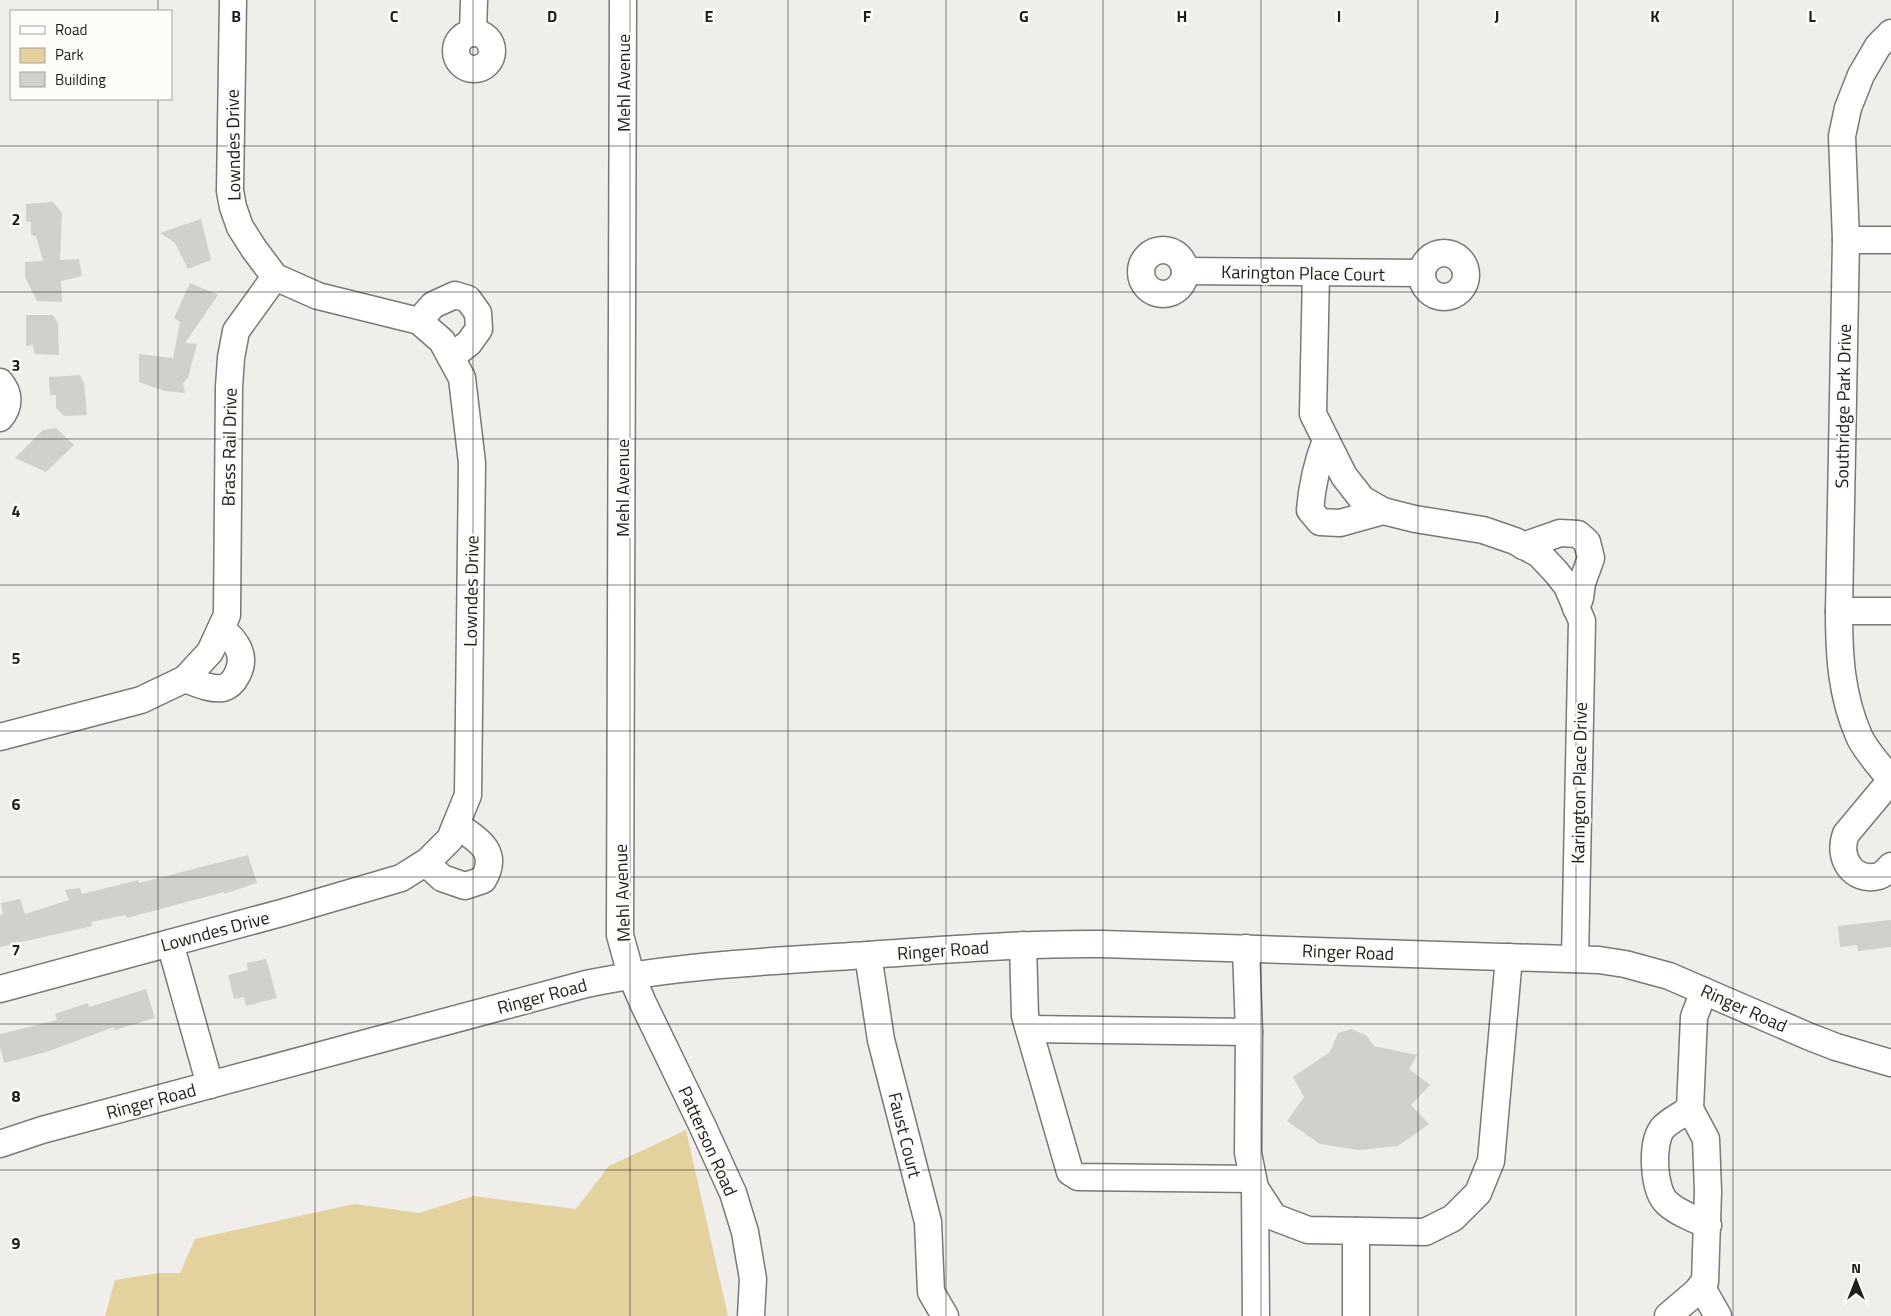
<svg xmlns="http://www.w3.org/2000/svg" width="1891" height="1316" viewBox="0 0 1891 1316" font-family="'Titillium Web',sans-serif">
<rect width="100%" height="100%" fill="#f0eeeb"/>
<path fill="#e4d29e" d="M 686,1130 L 728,1316 L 105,1316 L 115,1280 L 159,1273 L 180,1273 L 195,1239 L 354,1204 L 419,1213 L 473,1196 L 576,1209 L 609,1166 Z"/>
<g fill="#d1d0cc">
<path d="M 53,202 L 62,213 L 60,260 L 79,259 L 82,276 L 61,281 L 62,302 L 37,301 L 25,277 L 25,262 L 43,261 L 36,236 L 31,235 L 31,222 L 26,221 L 26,204 Z"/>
<path d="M 201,219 L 211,260 L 188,269 L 175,243 L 160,233 Z"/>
<path d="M 190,283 L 218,295 L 185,343 L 197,344 L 188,378 L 183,383 L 185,393 L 165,391 L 139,382 L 139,354 L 173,358 L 180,322 L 174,318 Z"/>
<path d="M 26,315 L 53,315 L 58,323 L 59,355 L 35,354 L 33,345 L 26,346 Z"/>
<path d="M 80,375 L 84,383 L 87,415 L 64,416 L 56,408 L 56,395 L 50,395 L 49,377 Z"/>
<path d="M 56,428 L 74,445 L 46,472 L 15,458 L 43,430 Z"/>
<path d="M 248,855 L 257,883 L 224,894 L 224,892 L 127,918 L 126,915 L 91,922 L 92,926 L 0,947 L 0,915 L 3,914 L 1,903 L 20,899 L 25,914 L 69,900 L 65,890 L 80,888 L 82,894 L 138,880 L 139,883 Z"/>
<path d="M 1891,920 L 1891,947 L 1858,951 L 1857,945 L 1840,947 L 1838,926 Z"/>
<path d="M 266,959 L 277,998 L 246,1006 L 244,997 L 234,999 L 228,975 L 248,970 L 247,963 Z"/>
<path d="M 146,989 L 155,1018 L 115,1030 L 114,1027 L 46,1052 L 4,1063 L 0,1046 L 0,1034 L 57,1020 L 55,1014 L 88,1003 L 89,1007 Z"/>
<path d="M 1351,1029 L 1366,1035 L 1374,1046 L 1417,1055 L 1409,1069 L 1430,1085 L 1411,1105 L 1429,1124 L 1398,1146 L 1359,1150 L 1320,1144 L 1287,1121 L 1304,1097 L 1293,1077 L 1330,1052 L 1338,1033 Z"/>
</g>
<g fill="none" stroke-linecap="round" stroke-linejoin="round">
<g stroke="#7a7976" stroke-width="29">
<g id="minor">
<path d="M 623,0 L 620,935 L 631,975 L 643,1003 L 702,1125 L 733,1193 L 745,1232 L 753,1279 L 751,1316"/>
<circle cx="474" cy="51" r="18"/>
<path d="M 473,33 L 474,0"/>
<path d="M 1891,33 L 1878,46 L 1861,75 L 1848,108 L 1842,136 L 1846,240 L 1839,611 C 1839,655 1841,695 1859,736 C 1865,750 1881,767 1891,780"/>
<path d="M 1846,240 L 1891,240"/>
<circle cx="1163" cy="272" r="22"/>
<circle cx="1444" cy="275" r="22"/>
<path d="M 1185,271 L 1422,273"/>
<path d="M 1316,273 L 1313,414 L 1344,476 L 1362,499 L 1383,511 L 1415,519 L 1483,530 L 1515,541 L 1539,554 L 1556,572 L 1567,586 L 1582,621 L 1575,959"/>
<path d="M 419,321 L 433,305 L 455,295 L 468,299 L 478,313 L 479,329 L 469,343 L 451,357"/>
<path d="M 0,382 C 10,394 10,406 0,418"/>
<path d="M 1326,440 C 1317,463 1312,485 1310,510 L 1320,522 L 1340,523 L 1383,511"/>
<path d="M 1523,546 L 1560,533 L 1578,534 L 1587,542 L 1591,558 L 1582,583 L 1580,598 L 1576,608"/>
<path d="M 1839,611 L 1891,611"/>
<path d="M 185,679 C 196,683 211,690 223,688 C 230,686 234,681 237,675 C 247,656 237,641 221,629"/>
<path d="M 0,737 L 141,700 L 185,679 L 210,652 L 227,615 L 229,387 L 231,358 L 236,331 L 275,277"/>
<path d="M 1891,780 L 1846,834 C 1837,857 1852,883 1879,876 C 1883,875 1887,870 1891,866"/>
<path d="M 426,863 L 442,878 L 465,886 L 483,880 C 500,851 478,840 456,825"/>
<path d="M 170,943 L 210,1085"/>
<path d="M 1023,945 L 1025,1016 L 1070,1172 L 1078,1177 L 1253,1179"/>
<path d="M 1246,948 L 1249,1032 L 1248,1153 L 1255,1188 L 1274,1217 L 1308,1230 L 1425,1232 L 1453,1218 L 1478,1193 L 1491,1161 L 1509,957"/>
<path d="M 868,955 L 881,1040 L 928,1222 L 931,1292 L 945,1316"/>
<path d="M 0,989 L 285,912 L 401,878 L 428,861 L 450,839 L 468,795 L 472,463 L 462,378 L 442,341 L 419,321 L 318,296 L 275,277 L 254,249 L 240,227 L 233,207 L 230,191 L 233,0"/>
<path d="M 1029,1029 L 1249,1032"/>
<path d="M 1690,1109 C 1682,1115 1668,1121 1662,1129 C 1651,1144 1653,1190 1667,1203 C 1678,1213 1694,1219 1708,1225"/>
<path d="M 0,1144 L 42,1130 L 586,984 C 678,965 773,961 868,955 C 946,950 1024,943 1102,944 L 1599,960 L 1625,964 L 1669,976 L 1810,1037 L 1836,1047 L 1891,1063"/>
<path d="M 1255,1188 L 1256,1316"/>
<path d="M 1356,1231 L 1356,1316"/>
<path d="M 1701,1286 L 1718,1316"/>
<path d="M 1668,1316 L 1695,1293 L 1705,1282 L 1708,1191 L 1706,1139 L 1690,1109 L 1694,1017 L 1704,991"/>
</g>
</g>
<use href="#minor" stroke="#fff" stroke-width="26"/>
</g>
<path fill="none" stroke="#1f1e1d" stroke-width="1" stroke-opacity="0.55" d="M 158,0 L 158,11M 315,0 L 315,1316M 473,0 L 473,1316M 630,0 L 630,1316M 788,0 L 788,1316M 946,0 L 946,1316M 1103,0 L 1103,1316M 1261,0 L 1261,1316M 1418,0 L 1418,1316M 1576,0 L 1576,1316M 1733,0 L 1733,1316M 158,99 L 158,1316M 0,146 L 1891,146M 0,292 L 1891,292M 0,439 L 1891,439M 0,585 L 1891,585M 0,731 L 1891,731M 0,877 L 1891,877M 0,1024 L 1891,1024M 0,1170 L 1891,1170"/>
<g text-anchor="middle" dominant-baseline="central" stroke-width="5" stroke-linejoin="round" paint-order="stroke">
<g font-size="18" fill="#1f1e1d" stroke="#fdfcf8">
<text transform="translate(623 83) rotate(-90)">Mehl Avenue</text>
<text transform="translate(233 145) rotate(-91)">Lowndes Drive</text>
<text transform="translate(1303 273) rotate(1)">Karington Place Court</text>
<text transform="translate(1843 406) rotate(-89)">Southridge Park Drive</text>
<text transform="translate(229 447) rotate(-89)">Brass Rail Drive</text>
<text transform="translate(622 488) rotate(-90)">Mehl Avenue</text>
<text transform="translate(471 591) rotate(-89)">Lowndes Drive</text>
<text transform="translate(1579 783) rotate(-89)">Karington Place Drive</text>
<text transform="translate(622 893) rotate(-92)">Mehl Avenue</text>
<text transform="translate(215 931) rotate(-15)">Lowndes Drive</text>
<text transform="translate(943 950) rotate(-4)">Ringer Road</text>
<text transform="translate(1348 952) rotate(2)">Ringer Road</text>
<text transform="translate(542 996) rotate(-15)">Ringer Road</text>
<text transform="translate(1744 1008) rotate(24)">Ringer Road</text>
<text transform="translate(151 1101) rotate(-15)">Ringer Road</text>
<text transform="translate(905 1135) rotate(76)">Faust Court</text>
<text transform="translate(708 1141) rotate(66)">Patterson Road</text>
</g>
</g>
<g font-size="16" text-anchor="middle" font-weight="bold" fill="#1f1e1d" stroke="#fdfcf8" stroke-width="5" stroke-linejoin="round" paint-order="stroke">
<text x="236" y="22">B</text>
<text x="394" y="22">C</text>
<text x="552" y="22">D</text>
<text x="709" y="22">E</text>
<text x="867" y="22">F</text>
<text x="1024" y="22">G</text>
<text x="1182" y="22">H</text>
<text x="1339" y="22">I</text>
<text x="1497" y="22">J</text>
<text x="1655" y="22">K</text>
<text x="1812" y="22">L</text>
<text x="16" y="225">2</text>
<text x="16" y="371">3</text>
<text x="16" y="517">4</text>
<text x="16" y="664">5</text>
<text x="16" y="810">6</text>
<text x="16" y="956">7</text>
<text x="16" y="1102">8</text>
<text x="16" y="1249">9</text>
</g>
<rect x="10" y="10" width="162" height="90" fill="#fdfcf8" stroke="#a4a3a0"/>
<rect x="20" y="26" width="25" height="8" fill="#ffffff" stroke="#a4a3a0"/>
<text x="55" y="35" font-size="15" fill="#1f1e1d">Road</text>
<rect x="20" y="48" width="25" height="15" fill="#e4d29e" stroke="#a4a3a0"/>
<text x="55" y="60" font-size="15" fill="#1f1e1d">Park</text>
<rect x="20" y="72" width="25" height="15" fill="#d1d0cc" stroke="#a4a3a0"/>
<text x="55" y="85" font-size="15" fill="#1f1e1d">Building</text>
<g transform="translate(1856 1281)" stroke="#fdfcf8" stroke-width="4" paint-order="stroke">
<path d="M0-4L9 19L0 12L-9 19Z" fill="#1f1e1d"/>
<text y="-8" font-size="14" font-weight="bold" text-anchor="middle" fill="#1f1e1d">N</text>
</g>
</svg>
